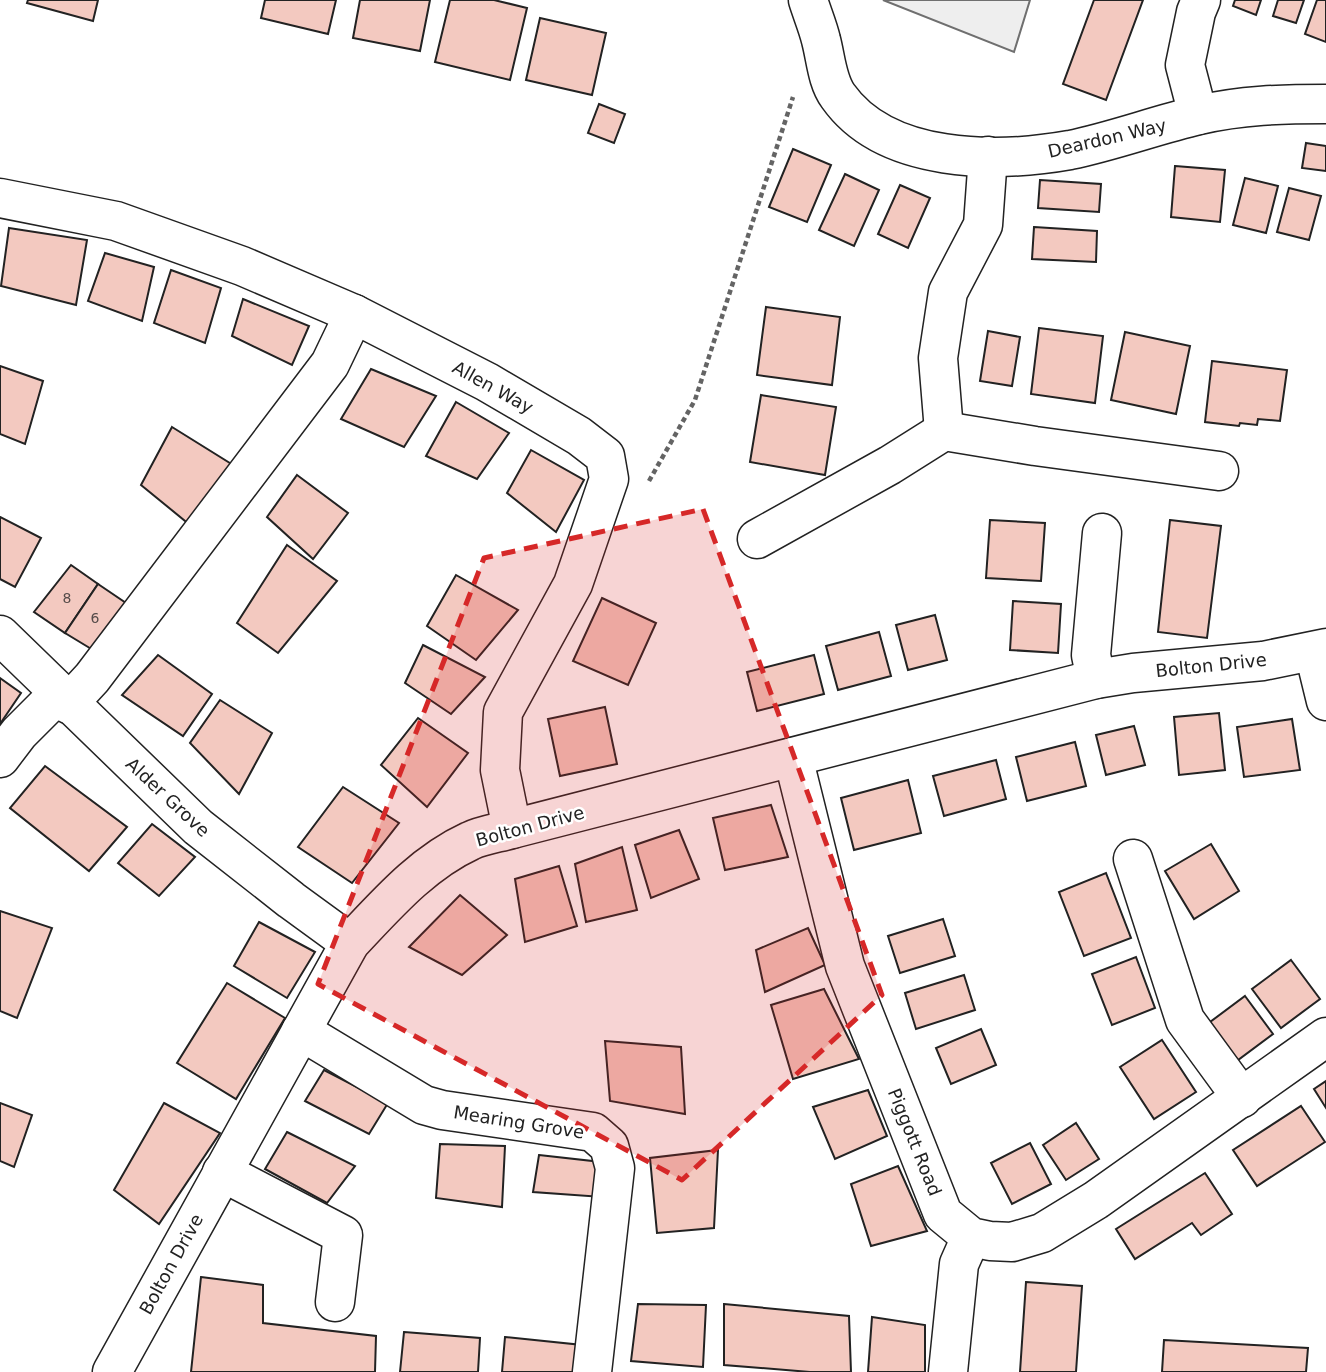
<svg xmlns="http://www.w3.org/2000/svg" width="1326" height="1372" viewBox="0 0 1326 1372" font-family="'DejaVu Sans',sans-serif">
<rect width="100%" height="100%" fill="#fff"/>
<path fill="#eee" stroke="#6f6f6f" stroke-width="2" d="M 883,0 L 1030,0 L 1014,52 Z"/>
<g fill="#f3c9c0" stroke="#222" stroke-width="2">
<path d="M 28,0 L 98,0 L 93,21 L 27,3 Z"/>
<path d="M 265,0 L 336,0 L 328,34 L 261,18 Z"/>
<path d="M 360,0 L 430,0 L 420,51 L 353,38 Z"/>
<path d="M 450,0 L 494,0 L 527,8 L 510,80 L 435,62 Z"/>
<path d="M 1094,0 L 1143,0 L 1106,100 L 1063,84 Z"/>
<path d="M 1235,0 L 1261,0 L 1256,15 L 1233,6 Z"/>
<path d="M 1278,0 L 1304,0 L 1296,23 L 1273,16 Z"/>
<path d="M 1317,0 L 1326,0 L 1326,42 L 1305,34 Z"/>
<path d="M 540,18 L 606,33 L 592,95 L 526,80 Z"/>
<path d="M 599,104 L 625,114 L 614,143 L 588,133 Z"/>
<path d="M 1306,143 L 1326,146 L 1326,171 L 1302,168 Z"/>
<path d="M 793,149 L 831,165 L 807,222 L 769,207 Z"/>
<path d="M 1175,166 L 1225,170 L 1220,222 L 1171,217 Z"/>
<path d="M 845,174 L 879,190 L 854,246 L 819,230 Z"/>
<path d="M 1245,178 L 1278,186 L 1266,233 L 1233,225 Z"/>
<path d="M 1040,180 L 1101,184 L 1099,212 L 1038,208 Z"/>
<path d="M 900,185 L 930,198 L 908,248 L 878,234 Z"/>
<path d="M 1289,188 L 1321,196 L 1309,240 L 1277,232 Z"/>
<path d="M 1034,227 L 1097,231 L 1096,262 L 1032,259 Z"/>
<path d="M 9,228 L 87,240 L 76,305 L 1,286 Z"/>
<path d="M 105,253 L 154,267 L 142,321 L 88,301 Z"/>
<path d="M 171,270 L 221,288 L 205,343 L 154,323 Z"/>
<path d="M 243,299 L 309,326 L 292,365 L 232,336 Z"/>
<path d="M 766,307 L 840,317 L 832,385 L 757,375 Z"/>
<path d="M 1039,328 L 1103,336 L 1095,403 L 1031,394 Z"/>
<path d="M 988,331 L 1020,337 L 1012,386 L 980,381 Z"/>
<path d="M 1125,332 L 1190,346 L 1176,414 L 1111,400 Z"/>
<path d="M 1212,361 L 1287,370 L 1280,421 L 1258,419 L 1257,425 L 1240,423 L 1239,426 L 1205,422 Z"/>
<path d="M 0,366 L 43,381 L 25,444 L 0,434 Z"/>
<path d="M 371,369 L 436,396 L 404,447 L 341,419 Z"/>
<path d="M 761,395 L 836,407 L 825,475 L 750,462 Z"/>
<path d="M 456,402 L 509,433 L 477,479 L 426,456 Z"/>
<path d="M 172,427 L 233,465 L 190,525 L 141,485 Z"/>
<path d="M 531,450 L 584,480 L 556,532 L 507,493 Z"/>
<path d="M 297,475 L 348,513 L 313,559 L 267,517 Z"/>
<path d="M 0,517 L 41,538 L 15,587 L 0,579 Z"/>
<path d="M 990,520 L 1045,523 L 1041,581 L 986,578 Z"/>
<path d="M 1170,520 L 1221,526 L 1207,638 L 1158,632 Z"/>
<path d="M 287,545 L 337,581 L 278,653 L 237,623 Z"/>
<path d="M 71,565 L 98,584 L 65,633 L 34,612 Z"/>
<path d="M 456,575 L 518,610 L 476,660 L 427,626 Z"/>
<path d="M 98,584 L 126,603 L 93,650 L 65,633 Z"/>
<path d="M 602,598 L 656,623 L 628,685 L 573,661 Z"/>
<path d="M 1013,601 L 1061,604 L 1058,653 L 1010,650 Z"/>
<path d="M 935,615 L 947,660 L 908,670 L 896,625 Z"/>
<path d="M 879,632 L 891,676 L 838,690 L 826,646 Z"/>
<path d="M 423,645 L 485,677 L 451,714 L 405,683 Z"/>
<path d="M 158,655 L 212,694 L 183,736 L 122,695 Z"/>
<path d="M 814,655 L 824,694 L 757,711 L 747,672 Z"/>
<path d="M 0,678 L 21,693 L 0,724 Z"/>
<path d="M 220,700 L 272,733 L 239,794 L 190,743 Z"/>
<path d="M 605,707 L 617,764 L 560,776 L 548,719 Z"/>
<path d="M 1219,713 L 1225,770 L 1179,775 L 1174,717 Z"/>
<path d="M 418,718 L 468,753 L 427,807 L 381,765 Z"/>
<path d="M 1292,719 L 1300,770 L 1244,777 L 1237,727 Z"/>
<path d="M 1134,726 L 1145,765 L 1106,775 L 1096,735 Z"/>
<path d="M 1075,742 L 1086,786 L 1027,801 L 1016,757 Z"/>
<path d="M 996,760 L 1006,799 L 944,816 L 933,776 Z"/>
<path d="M 45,766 L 127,827 L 89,871 L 10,808 Z"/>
<path d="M 908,780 L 921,833 L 854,850 L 841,798 Z"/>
<path d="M 343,787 L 399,823 L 352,883 L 298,847 Z"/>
<path d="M 771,805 L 788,857 L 725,870 L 713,818 Z"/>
<path d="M 152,824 L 195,857 L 159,896 L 118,863 Z"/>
<path d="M 679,830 L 699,879 L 651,898 L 635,845 Z"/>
<path d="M 1211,844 L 1239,891 L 1194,919 L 1165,871 Z"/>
<path d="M 622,847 L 637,910 L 586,922 L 575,864 Z"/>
<path d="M 559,866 L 577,926 L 525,942 L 515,879 Z"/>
<path d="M 1106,873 L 1131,938 L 1084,956 L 1059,892 Z"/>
<path d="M 460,895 L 507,935 L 462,975 L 409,947 Z"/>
<path d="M 0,911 L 52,928 L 17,1018 L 0,1011 Z"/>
<path d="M 943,919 L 955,956 L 900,973 L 888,936 Z"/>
<path d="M 259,922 L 315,952 L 287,998 L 234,966 Z"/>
<path d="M 808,928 L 825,965 L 765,992 L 756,950 Z"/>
<path d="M 1136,957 L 1155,1008 L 1112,1025 L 1092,974 Z"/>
<path d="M 1291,960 L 1320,999 L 1281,1028 L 1252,989 Z"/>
<path d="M 964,975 L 975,1010 L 916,1029 L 905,993 Z"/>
<path d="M 227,983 L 285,1018 L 236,1099 L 177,1063 Z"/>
<path d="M 824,989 L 859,1059 L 793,1079 L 771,1005 Z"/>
<path d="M 1245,996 L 1273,1034 L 1234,1063 L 1206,1025 Z"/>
<path d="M 981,1029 L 996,1065 L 951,1084 L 936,1048 Z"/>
<path d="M 1162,1040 L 1196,1092 L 1154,1119 L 1120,1067 Z"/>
<path d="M 605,1041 L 681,1047 L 685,1114 L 610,1101 Z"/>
<path d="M 324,1070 L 388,1103 L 369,1134 L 305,1101 Z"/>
<path d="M 1326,1081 L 1326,1108 L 1314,1089 Z"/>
<path d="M 868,1090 L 887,1136 L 835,1159 L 813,1107 Z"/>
<path d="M 0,1103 L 32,1115 L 14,1167 L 0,1161 Z"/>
<path d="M 164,1103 L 220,1133 L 159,1224 L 114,1190 Z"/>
<path d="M 1301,1106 L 1325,1142 L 1257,1186 L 1233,1150 Z"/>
<path d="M 1076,1123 L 1099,1159 L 1066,1180 L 1043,1145 Z"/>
<path d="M 287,1132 L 355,1166 L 327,1203 L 265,1169 Z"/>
<path d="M 1030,1143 L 1051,1184 L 1012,1204 L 991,1163 Z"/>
<path d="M 440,1144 L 505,1146 L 502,1207 L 436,1198 Z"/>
<path d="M 718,1150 L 714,1228 L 657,1233 L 650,1158 Z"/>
<path d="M 539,1155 L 601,1162 L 602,1197 L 533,1192 Z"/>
<path d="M 898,1166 L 927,1231 L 871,1246 L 851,1184 Z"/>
<path d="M 1205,1173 L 1232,1214 L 1201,1235 L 1192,1223 L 1135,1259 L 1116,1229 Z"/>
<path d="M 201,1277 L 263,1285 L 263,1323 L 376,1336 L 375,1372 L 191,1372 Z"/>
<path d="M 1026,1282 L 1082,1286 L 1076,1372 L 1020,1372 Z"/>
<path d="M 638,1304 L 706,1305 L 703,1367 L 631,1361 Z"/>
<path d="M 724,1304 L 849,1316 L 851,1372 L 810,1372 L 724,1365 Z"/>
<path d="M 872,1317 L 925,1325 L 925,1372 L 868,1372 Z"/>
<path d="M 404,1332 L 480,1338 L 478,1372 L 400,1372 Z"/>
<path d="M 505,1337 L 582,1345 L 580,1372 L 502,1372 Z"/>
<path d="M 1164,1340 L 1308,1348 L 1306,1372 L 1162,1372 Z"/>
</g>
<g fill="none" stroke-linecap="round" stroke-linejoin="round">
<g stroke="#222" stroke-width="41">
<g id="minor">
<path d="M 808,0 C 812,13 818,27 821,40 C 826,59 827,81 838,96 C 886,164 997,163 1070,150 C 1114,141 1156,125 1199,115 C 1241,105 1283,104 1326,104"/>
<path d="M 1198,115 L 1185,65 L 1196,12 L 1201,0"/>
<path d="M 0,198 L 116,221 L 242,266 L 354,314 L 487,382 L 579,436 L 605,456 L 609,479 L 573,584 L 503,712 L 500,770 L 512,829"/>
<path d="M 944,431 L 938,358 L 948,292 L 983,225 L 988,156"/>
<path d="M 757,539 L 890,465 L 944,431 L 1035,446 L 1219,471"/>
<path d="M 0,635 L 198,827 L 291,900 L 350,943"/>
<path d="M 1314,652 L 1326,701"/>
<path d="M 1096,679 L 1091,655 L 1102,533"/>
<path d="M 68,704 L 92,678 L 330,364 L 354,314"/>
<path d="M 793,757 L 845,966 L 943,1214 L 971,1237 L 990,1241 L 1012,1242 L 1042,1233 L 1096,1200 L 1326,1037"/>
<path d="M 0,758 L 19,733 L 58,694"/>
<path d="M 1133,859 L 1185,1020 L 1242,1098"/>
<path d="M 301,1031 L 424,1105 L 442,1110 L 593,1132 L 609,1146 L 615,1168 L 592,1372"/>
<path d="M 222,1172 L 343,1235 L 335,1302"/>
<path d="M 112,1372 L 350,943 C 386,905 422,863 470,841 C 482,835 498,833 512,829 L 1096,679 L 1133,673 L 1263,661 L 1326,648"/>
<path d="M 948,1372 L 959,1264 L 971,1237"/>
</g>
</g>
<path stroke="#646464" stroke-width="4.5" stroke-dasharray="5 3.5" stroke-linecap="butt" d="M 649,481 L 695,400 L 793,97"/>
<use href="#minor" stroke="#fff" stroke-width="38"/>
</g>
<path fill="#d62828" fill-opacity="0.2" stroke="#d62828" stroke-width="5" stroke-dasharray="14 9" stroke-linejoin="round" d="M 703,509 L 882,995 L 682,1180 L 318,984 L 484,558 Z"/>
<g text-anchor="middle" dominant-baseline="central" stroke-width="5" stroke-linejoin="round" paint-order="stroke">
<g font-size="14" fill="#564c4a">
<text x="67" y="598">8</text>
<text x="95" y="618">6</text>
</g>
<g font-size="18" fill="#222" stroke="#fff">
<text transform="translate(1107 138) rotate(-13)">Deardon Way</text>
<text transform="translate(493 387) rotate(29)">Allen Way</text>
<text transform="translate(1211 665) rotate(-6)">Bolton Drive</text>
<text transform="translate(168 797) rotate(43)">Alder Grove</text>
<text transform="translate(530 826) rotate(-15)">Bolton Drive</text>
<text transform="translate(519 1122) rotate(9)">Mearing Grove</text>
<text transform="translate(915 1142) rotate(68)">Piggott Road</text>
<text transform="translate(171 1264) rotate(-61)">Bolton Drive</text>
</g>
</g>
</svg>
